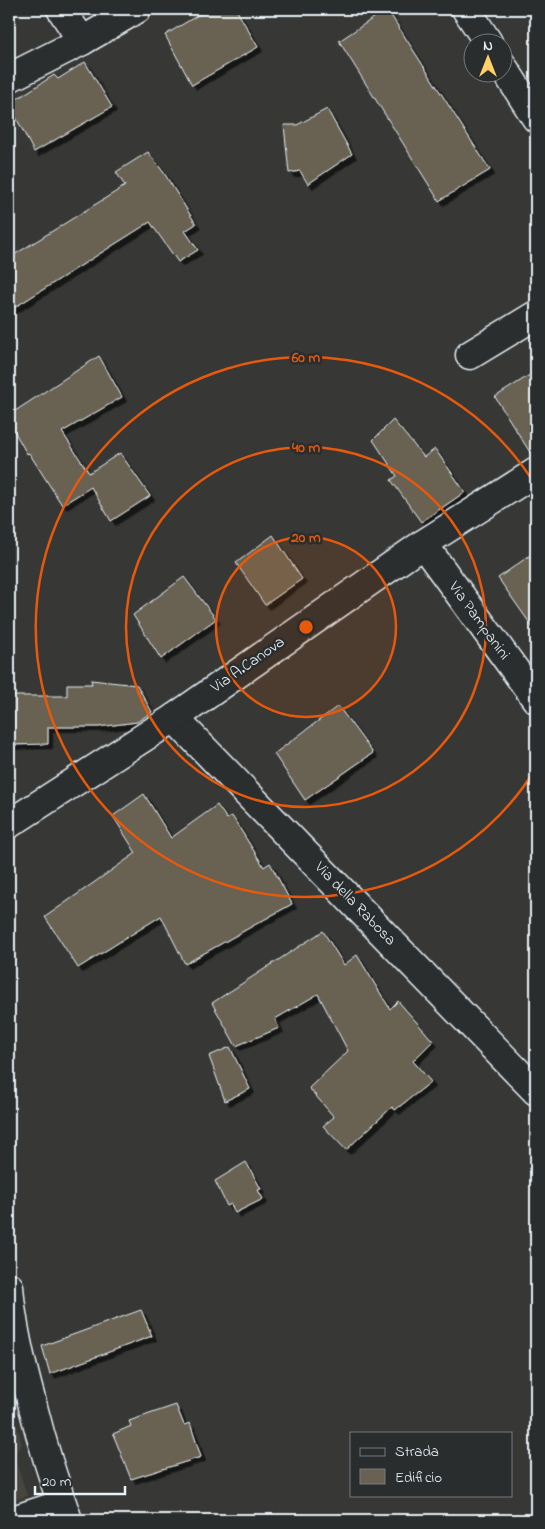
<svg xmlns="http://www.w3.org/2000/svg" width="545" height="1529" viewBox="0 0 545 1529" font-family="'Indie Flower',sans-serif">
<defs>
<filter id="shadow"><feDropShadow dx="4.5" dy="4.5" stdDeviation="0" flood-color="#0009"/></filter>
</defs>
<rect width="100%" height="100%" fill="#373835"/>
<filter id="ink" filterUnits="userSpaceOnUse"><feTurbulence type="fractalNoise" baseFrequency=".02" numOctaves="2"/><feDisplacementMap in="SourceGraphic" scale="10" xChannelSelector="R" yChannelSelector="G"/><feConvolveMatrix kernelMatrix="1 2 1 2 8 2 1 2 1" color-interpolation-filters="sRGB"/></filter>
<g filter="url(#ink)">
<path fill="#46453e" d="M 9,1396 L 22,1444 L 17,1451 L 16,1461 L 27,1496 L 9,1502 Z"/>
<g fill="#696252" stroke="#e8f1f8" filter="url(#shadow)">
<path d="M 208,9 L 236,9 L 258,47 L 192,85 L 165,35 Z"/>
<path d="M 387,9 L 490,170 L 439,201 L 339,41 Z"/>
<path d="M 85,62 L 112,107 L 34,152 L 9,104 L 54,75 L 58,79 Z"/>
<path d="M 327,109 L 352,154 L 308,184 L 300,171 L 289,173 L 284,125 L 297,125 Z"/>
<path d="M 148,152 L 164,173 L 196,224 L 185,231 L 198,250 L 178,262 L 150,222 L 9,311 L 9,258 L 125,186 L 116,172 Z"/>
<path d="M 99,356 L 122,397 L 62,432 L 89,473 L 120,453 L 150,496 L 111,521 L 91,487 L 62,505 L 29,453 L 27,454 L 9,422 L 9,415 Z"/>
<path d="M 536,371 L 536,457 L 533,457 L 495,397 Z"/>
<path d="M 393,420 L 424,457 L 435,449 L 465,492 L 421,522 L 391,480 L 397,476 L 373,440 Z"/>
<path d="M 273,535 L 302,579 L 265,605 L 236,563 Z"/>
<path d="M 536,551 L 536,632 L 498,578 Z"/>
<path d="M 184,577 L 216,619 L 161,659 L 133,615 Z"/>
<path d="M 91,680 L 137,685 L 152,712 L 137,722 L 98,727 L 48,727 L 48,744 L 9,745 L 9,696 L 67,696 L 67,684 L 92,684 Z"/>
<path d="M 338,706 L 373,753 L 305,800 L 274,754 Z"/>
<path d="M 144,794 L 171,838 L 217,805 L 227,819 L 232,816 L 264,867 L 270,863 L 292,904 L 185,964 L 161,916 L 78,968 L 45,917 L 136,853 L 113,816 Z"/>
<path d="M 323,931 L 344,965 L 357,955 L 390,1009 L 398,1001 L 433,1041 L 413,1061 L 431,1082 L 395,1110 L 392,1107 L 346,1150 L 323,1126 L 334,1117 L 309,1088 L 348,1051 L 318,994 L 275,1019 L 279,1028 L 236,1046 L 212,1003 Z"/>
<path d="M 230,1047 L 250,1089 L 225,1101 L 209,1056 Z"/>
<path d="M 246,1162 L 261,1189 L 258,1190 L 263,1199 L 235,1213 L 231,1204 L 227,1206 L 215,1181 Z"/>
<path d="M 141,1310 L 152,1336 L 50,1374 L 42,1346 Z"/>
<path d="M 176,1405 L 184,1425 L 190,1423 L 201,1457 L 131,1479 L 113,1434 L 131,1426 L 129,1421 Z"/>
</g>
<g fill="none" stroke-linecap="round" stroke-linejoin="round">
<g stroke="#e8f1f8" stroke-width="31">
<g id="minor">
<path d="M 61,9 L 82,41"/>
<path d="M 466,9 L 488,42"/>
<path d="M 502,65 L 536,118"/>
<path d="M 9,78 L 82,41 L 137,9"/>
<path d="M 470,355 L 536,315"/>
<path d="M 423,544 L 536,699"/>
<path d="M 174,718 L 536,1091"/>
<path d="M 9,824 L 174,718 L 423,544 L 536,472"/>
<path d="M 9,1287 C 12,1326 21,1364 32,1403 C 42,1443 54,1482 68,1520"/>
<path d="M 13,1520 L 62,1504"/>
</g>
</g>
<use href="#minor" stroke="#2a2d2e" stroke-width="28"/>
</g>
</g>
<circle cx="306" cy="627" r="90" fill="#e8590c" fill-opacity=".12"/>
<g fill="none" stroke="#e8590c" stroke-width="2.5">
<circle cx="306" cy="627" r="90"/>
<circle cx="306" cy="627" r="180"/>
<path d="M536 768A270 270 0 1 1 536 486"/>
</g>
<g text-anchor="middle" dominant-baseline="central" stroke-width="5" stroke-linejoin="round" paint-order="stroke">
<g font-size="16" fill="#e8f1f8" stroke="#2a2d2e">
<text transform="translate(479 621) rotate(54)">Via Pampanini</text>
<text transform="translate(248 665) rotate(-35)">Via A.Canova</text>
<text transform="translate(355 904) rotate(46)">Via della Rabosa</text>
</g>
</g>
<circle cx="306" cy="627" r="8" fill="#e8590c" stroke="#2a2d2e" stroke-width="2.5"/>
<g font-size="15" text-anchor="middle" font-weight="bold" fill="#e8590c" stroke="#2a2d2e" stroke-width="5" stroke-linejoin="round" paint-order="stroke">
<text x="306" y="362">60 m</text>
<text x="306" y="452">40 m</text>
<text x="306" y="542">20 m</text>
</g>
<rect width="545" height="1529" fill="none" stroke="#2a2d2e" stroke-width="30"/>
<rect x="15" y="15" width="515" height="1499" fill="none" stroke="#e8f1f8" stroke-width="2" filter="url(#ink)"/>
<rect x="350" y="1432" width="162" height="65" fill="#2a2d2e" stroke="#767b7f"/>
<rect x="360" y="1448" width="25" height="8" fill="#2a2d2e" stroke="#767b7f"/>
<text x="395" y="1456" font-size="15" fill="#e8f1f8">Strada</text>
<rect x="360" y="1469" width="25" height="15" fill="#696252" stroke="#767b7f"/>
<text x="395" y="1482" font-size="15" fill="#e8f1f8">Edificio</text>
<g transform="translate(488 58)"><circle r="24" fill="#2a2d2e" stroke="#767b7f"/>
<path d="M0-4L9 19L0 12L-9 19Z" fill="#ffd166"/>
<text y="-8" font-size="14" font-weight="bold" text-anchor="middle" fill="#e8f1f8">N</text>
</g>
<path d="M35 1486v8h90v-8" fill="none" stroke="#e8f1f8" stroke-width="2.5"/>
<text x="42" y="1486" font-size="15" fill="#e8f1f8" stroke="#2a2d2e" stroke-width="4" paint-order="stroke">20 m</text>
</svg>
